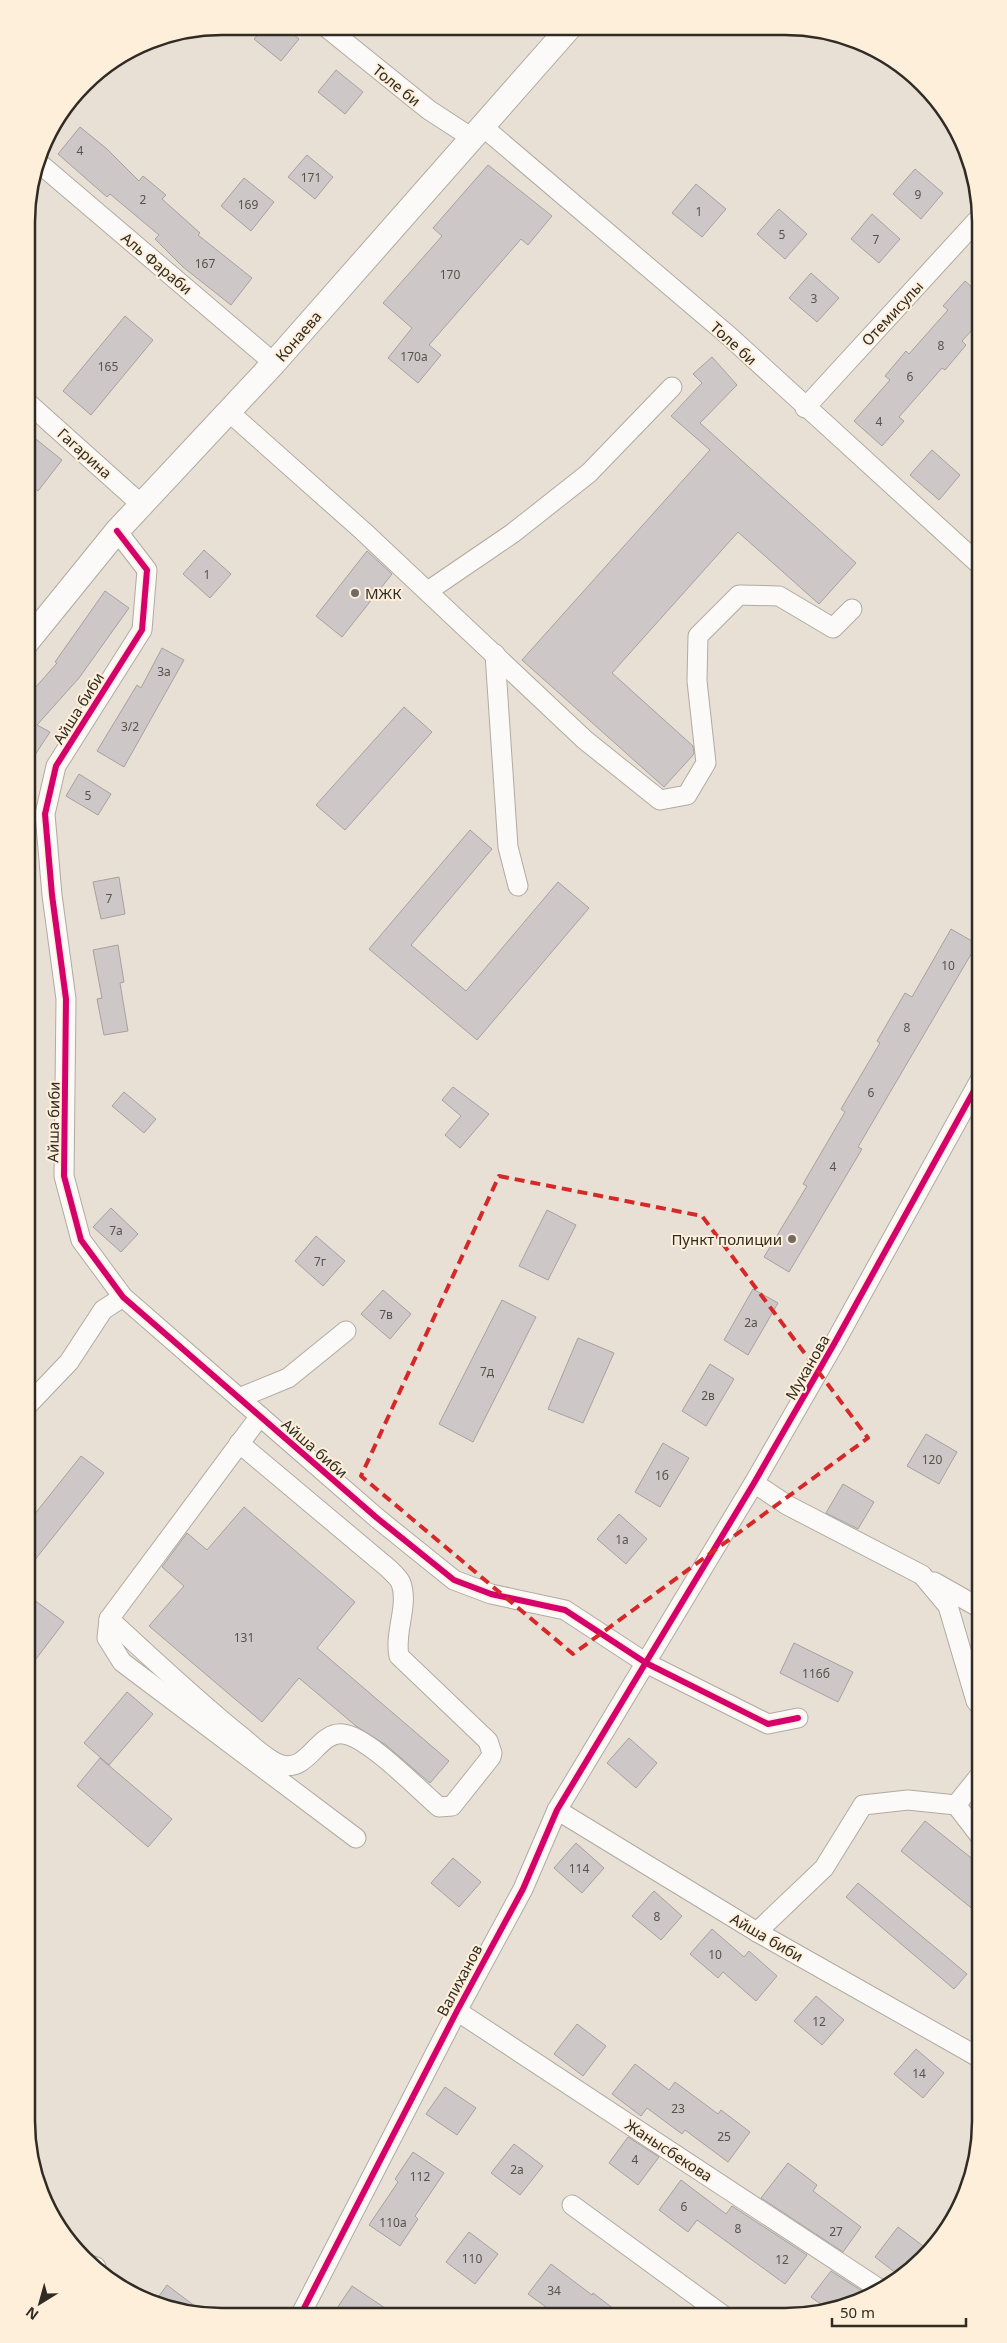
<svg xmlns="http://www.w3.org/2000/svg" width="1007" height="2343" viewBox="0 0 1007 2343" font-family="'Noto Sans',sans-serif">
<rect width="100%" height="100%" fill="#e8e0d5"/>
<g fill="#cdc8c7" stroke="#a6a1a0">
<path d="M 265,27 L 284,27 L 299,39 L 281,61 L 254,39 Z"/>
<path d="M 336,70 L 363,92 L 345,114 L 318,92 Z"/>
<path d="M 80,127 L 107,149 L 139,181 L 143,176 L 166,195 L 162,199 L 200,233 L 198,235 L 252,278 L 231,305 L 183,267 L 155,239 L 159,235 L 110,194 L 107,197 L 58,154 Z"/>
<path d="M 307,155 L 333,177 L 315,199 L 288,177 Z"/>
<path d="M 488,165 L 552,216 L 528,245 L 521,239 L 429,345 L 441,355 L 418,383 L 388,358 L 412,328 L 383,303 L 442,236 L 433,228 Z"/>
<path d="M 915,169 L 943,193 L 921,219 L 893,194 Z"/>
<path d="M 244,178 L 274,202 L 251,231 L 221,206 Z"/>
<path d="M 696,184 L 726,209 L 702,237 L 672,213 Z"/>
<path d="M 779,209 L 807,234 L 785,259 L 757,234 Z"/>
<path d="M 872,214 L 900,239 L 879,263 L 851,239 Z"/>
<path d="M 811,273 L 839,298 L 817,322 L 789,298 Z"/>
<path d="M 965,281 L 981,295 L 981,320 L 962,341 L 966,345 L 945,370 L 942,368 L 899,417 L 904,421 L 882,446 L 854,421 L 890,380 L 885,376 L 906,351 L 909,354 L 948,310 L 943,306 Z"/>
<path d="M 125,316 L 153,340 L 91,415 L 63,391 Z"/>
<path d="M 712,357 L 737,385 L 700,423 L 856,563 L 819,604 L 738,532 L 612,673 L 693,746 L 694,754 L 664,787 L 522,660 L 710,450 L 671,416 L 702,383 L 693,374 Z"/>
<path d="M 27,432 L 62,460 L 38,491 L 27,483 Z"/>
<path d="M 932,450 L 960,475 L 939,500 L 910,475 Z"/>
<path d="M 204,550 L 231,574 L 210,598 L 183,574 Z"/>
<path d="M 367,551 L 392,574 L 342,637 L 316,616 Z"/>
<path d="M 105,591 L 129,608 L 79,678 L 37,725 L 50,732 L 27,767 L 27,718 L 36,705 L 27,697 L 57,663 L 55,662 Z"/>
<path d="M 162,648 L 184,660 L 124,767 L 97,751 L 137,685 L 141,688 Z"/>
<path d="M 404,707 L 432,732 L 345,830 L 316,805 Z"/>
<path d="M 79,774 L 111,794 L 98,815 L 66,796 Z"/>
<path d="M 470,830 L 492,849 L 411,945 L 466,991 L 558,882 L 589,908 L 477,1040 L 369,949 Z"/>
<path d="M 119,877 L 125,914 L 101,919 L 93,882 Z"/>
<path d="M 951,929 L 977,944 L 858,1147 L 862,1149 L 789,1272 L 764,1257 L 807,1186 L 803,1184 L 845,1112 L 841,1109 L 880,1043 L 877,1041 L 905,993 L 912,997 Z"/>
<path d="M 118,945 L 124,982 L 120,983 L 128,1031 L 104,1035 L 97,999 L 102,998 L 93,950 Z"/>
<path d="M 453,1087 L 489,1114 L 460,1148 L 445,1135 L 461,1116 L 442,1100 Z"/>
<path d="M 124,1092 L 156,1119 L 144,1133 L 112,1106 Z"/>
<path d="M 111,1208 L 138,1234 L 121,1252 L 93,1227 Z"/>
<path d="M 547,1210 L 576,1225 L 548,1280 L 519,1266 Z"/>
<path d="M 316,1236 L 345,1261 L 323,1286 L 295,1261 Z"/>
<path d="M 753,1289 L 778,1303 L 748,1355 L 724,1340 Z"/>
<path d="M 383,1290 L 411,1314 L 390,1339 L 361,1314 Z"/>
<path d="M 502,1300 L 536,1317 L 473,1442 L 439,1424 Z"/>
<path d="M 578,1338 L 614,1353 L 583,1423 L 548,1409 Z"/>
<path d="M 710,1364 L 734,1379 L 706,1426 L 682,1411 Z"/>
<path d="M 926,1434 L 957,1452 L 939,1484 L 907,1466 Z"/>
<path d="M 663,1443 L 689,1458 L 660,1507 L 635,1492 Z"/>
<path d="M 81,1456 L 104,1473 L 26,1571 L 26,1525 Z"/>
<path d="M 843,1484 L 874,1502 L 858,1529 L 826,1513 Z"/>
<path d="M 244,1507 L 355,1602 L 317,1648 L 449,1761 L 430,1783 L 386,1745 L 356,1726 L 299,1678 L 262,1722 L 149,1626 L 184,1586 L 162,1567 L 187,1533 L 207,1550 Z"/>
<path d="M 619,1514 L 647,1539 L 626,1564 L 597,1539 Z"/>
<path d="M 26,1594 L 64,1622 L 36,1659 L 26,1652 Z"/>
<path d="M 794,1643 L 853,1672 L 838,1702 L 780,1673 Z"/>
<path d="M 127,1692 L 153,1714 L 109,1765 L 84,1743 Z"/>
<path d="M 629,1738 L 657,1763 L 636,1788 L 607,1763 Z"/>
<path d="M 100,1758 L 172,1819 L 148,1847 L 77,1786 Z"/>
<path d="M 925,1821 L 980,1865 L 980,1915 L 901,1851 Z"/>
<path d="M 576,1843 L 604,1868 L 582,1893 L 554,1868 Z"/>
<path d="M 453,1858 L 481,1882 L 459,1907 L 431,1883 Z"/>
<path d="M 858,1883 L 967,1974 L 954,1989 L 846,1897 Z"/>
<path d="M 654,1891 L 682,1916 L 661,1940 L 632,1916 Z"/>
<path d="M 712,1929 L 744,1957 L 749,1951 L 777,1976 L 756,2001 L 723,1972 L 718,1978 L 690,1954 Z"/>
<path d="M 816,1996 L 844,2020 L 822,2045 L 794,2021 Z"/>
<path d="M 577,2024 L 606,2046 L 583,2076 L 554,2054 Z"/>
<path d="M 916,2049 L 944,2073 L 923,2098 L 894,2074 Z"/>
<path d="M 635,2064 L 669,2090 L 675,2082 L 718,2114 L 721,2110 L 750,2132 L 728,2162 L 685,2130 L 682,2134 L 647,2108 L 641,2116 L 612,2094 Z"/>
<path d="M 445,2087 L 476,2108 L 457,2135 L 426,2114 Z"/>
<path d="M 628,2137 L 659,2157 L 638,2185 L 609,2163 Z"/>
<path d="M 514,2144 L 543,2166 L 520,2195 L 491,2173 Z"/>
<path d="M 413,2152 L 444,2173 L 415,2216 L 418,2219 L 400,2246 L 369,2225 L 398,2182 L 395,2179 Z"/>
<path d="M 788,2163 L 817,2185 L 813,2191 L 861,2227 L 843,2252 L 761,2198 Z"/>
<path d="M 681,2180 L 726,2214 L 732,2206 L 807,2255 L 785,2284 L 697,2220 L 688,2232 L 659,2210 Z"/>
<path d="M 898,2227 L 927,2249 L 901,2277 L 875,2257 Z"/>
<path d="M 469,2232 L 498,2254 L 475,2284 L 446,2262 Z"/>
<path d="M 551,2264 L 592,2295 L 593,2293 L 623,2316 L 557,2315 L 528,2294 Z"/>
<path d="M 831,2271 L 862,2291 L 853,2302 L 830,2311 L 811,2297 Z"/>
<path d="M 167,2285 L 204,2313 L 184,2313 L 154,2303 Z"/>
<path d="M 352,2286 L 394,2314 L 333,2314 Z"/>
</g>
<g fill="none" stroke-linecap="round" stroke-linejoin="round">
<g stroke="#b0aaa1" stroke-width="21">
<g id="minor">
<path d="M 326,27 L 429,110 L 472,138"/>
<path d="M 482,126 L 729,336 L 981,566"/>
<path d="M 39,163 L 274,363"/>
<path d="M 27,402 L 142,505"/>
<path d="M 805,408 L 980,217"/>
<path d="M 229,412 L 363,531 L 585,740 L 660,800 L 687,795 L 706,763 L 697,681 L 698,636 L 739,595 L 779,596 L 833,628 L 852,609"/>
<path d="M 117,531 L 147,570 L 142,630 L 56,766 L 45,814 L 52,895 L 66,999 L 64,1176 L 81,1240 L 123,1297 L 377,1518 L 454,1580 L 491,1594 L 565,1610 L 646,1663 L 768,1724 L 798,1718"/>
<path d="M 428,591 L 513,533 L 589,473 L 672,387"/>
<path d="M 495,654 L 508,847 L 518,886"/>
<path d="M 239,1398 L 288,1378 L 346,1331"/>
<path d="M 26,1407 L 69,1362 L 103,1310 L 123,1297"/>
<path d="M 260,1416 L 109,1619 L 107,1638 L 122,1662 L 356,1838"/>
<path d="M 754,1483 L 787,1505 L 922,1575 L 948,1606 L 976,1701 L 980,1706"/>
<path d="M 934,1582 L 980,1608"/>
<path d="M 109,1619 C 153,1659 196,1700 242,1737 C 253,1746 266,1759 279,1764 C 308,1775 317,1731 343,1734 C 367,1736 419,1790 439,1807 L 452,1806 L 491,1757 L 492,1753 L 488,1741 L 399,1656 C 394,1632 409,1606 401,1583 C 399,1578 392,1572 388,1568 L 239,1443"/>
<path d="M 557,1810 L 757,1932 L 980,2058"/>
<path d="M 980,1836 L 956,1805 L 980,1775"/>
<path d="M 757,1932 L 824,1868 L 863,1805 L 908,1800 L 956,1805"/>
<path d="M 457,2011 L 881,2290"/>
<path d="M 572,2205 L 724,2316"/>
<path d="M 90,2265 L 96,2267"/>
<path d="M 301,2314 L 457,2011 L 523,1889 L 557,1810 L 754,1483 L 834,1344 L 981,1078"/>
</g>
</g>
<g stroke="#b0aaa1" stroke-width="26">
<path id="major" d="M 27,642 L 117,531 L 274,363 L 569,28"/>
</g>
<use href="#minor" stroke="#fcfaf9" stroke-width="19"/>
<use href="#major" stroke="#fcfaf9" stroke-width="24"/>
<g stroke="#fdefda" stroke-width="9">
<g id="cycleway">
<path d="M 117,531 L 147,570 L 142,630 L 56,766 L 45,814 L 52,895 L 66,999 L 64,1176 L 81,1240 L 123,1297 L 377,1518 L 454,1580 L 491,1594 L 565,1610 L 646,1663 L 768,1724 L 798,1718"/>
<path d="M 301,2314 L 457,2011 L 523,1889 L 557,1810 L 754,1483 L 834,1344 L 981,1078"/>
</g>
</g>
<use href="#cycleway" stroke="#d6006c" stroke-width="6"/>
</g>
<path fill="none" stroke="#d62828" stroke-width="4" stroke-dasharray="10 6" stroke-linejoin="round" d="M 499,1176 L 702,1216 L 868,1438 L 573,1654 L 361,1476 Z"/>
<g fill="#706a61" stroke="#fdefda" stroke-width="2">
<circle cx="355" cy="593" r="5"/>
<circle cx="792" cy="1239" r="5"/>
</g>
<g text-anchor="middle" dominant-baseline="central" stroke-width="4" stroke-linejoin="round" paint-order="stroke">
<g font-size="12" fill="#57524c">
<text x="80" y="150">4</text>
<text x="311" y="177">171</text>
<text x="918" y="194">9</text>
<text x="143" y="199">2</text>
<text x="248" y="204">169</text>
<text x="699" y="211">1</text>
<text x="782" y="234">5</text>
<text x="876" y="239">7</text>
<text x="205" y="263">167</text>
<text x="450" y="274">170</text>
<text x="814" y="298">3</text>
<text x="941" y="345">8</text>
<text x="414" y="356">170а</text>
<text x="108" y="366">165</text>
<text x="910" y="376">6</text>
<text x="879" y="421">4</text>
<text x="207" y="574">1</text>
<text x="164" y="671">3а</text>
<text x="130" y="726">3/2</text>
<text x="88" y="795">5</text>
<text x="109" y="898">7</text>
<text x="948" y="965">10</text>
<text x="907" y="1027">8</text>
<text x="871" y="1092">6</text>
<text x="833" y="1166">4</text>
<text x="116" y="1230">7а</text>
<text x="320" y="1261">7г</text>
<text x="386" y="1314">7в</text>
<text x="751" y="1322">2а</text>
<text x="487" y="1371">7д</text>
<text x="708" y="1395">2в</text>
<text x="932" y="1459">120</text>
<text x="662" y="1475">1б</text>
<text x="622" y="1539">1а</text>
<text x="244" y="1637">131</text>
<text x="816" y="1673">116б</text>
<text x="579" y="1868">114</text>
<text x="657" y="1916">8</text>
<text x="715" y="1954">10</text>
<text x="819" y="2021">12</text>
<text x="919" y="2073">14</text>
<text x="678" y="2108">23</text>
<text x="724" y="2136">25</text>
<text x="635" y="2159">4</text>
<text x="517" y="2169">2а</text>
<text x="420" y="2176">112</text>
<text x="684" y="2206">6</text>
<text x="393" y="2222">110а</text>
<text x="738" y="2228">8</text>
<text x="836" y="2231">27</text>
<text x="472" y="2258">110</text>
<text x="782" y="2259">12</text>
<text x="554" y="2290">34</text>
</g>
<g font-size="15" fill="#302b23" stroke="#fdefda">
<text transform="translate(397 85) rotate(39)">Толе би</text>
<text transform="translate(157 263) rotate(40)">Аль Фараби</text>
<text transform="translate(892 313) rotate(-47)">Отемисулы</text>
<text transform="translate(298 336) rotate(-49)">Конаева</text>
<text transform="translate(734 343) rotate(42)">Толе би</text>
<text transform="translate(85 453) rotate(42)">Гагарина</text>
<text transform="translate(78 708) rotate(-58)">Айша биби</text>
<text transform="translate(53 1122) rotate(-89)">Айша биби</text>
<text transform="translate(807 1367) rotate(-60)">Муканова</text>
<text transform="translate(315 1448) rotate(41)">Айша биби</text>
<text transform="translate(767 1937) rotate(30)">Айша биби</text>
<text transform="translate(459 1980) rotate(-62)">Валиханов</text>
<text transform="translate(669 2150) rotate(33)">Жанысбекова</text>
</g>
<g font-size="15" fill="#302b23" stroke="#fdefda" text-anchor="start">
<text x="365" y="593">МЖК</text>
<text x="782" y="1239" text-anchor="end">Пункт полиции</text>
</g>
</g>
<path d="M0 0H1007V2343H0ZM222 35H785A187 187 0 0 1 972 222V2121A187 187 0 0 1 785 2308H222A187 187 0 0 1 35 2121V222A187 187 0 0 1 222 35Z" fill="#fdefda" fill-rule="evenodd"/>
<path fill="none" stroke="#302b23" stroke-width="2.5" d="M222 35H785A187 187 0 0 1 972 222V2121A187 187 0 0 1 785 2308H222A187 187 0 0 1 35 2121V222A187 187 0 0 1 222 35Z"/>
<g transform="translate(40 2303) rotate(217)" stroke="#fdefda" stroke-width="4" paint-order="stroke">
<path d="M0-4L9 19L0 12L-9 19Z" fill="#302b23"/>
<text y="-8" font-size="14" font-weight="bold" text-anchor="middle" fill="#302b23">N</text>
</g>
<path d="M832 2318v8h134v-8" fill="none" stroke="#302b23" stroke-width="2.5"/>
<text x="840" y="2318" font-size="15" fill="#302b23" stroke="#fdefda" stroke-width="4" paint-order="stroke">50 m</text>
</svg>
